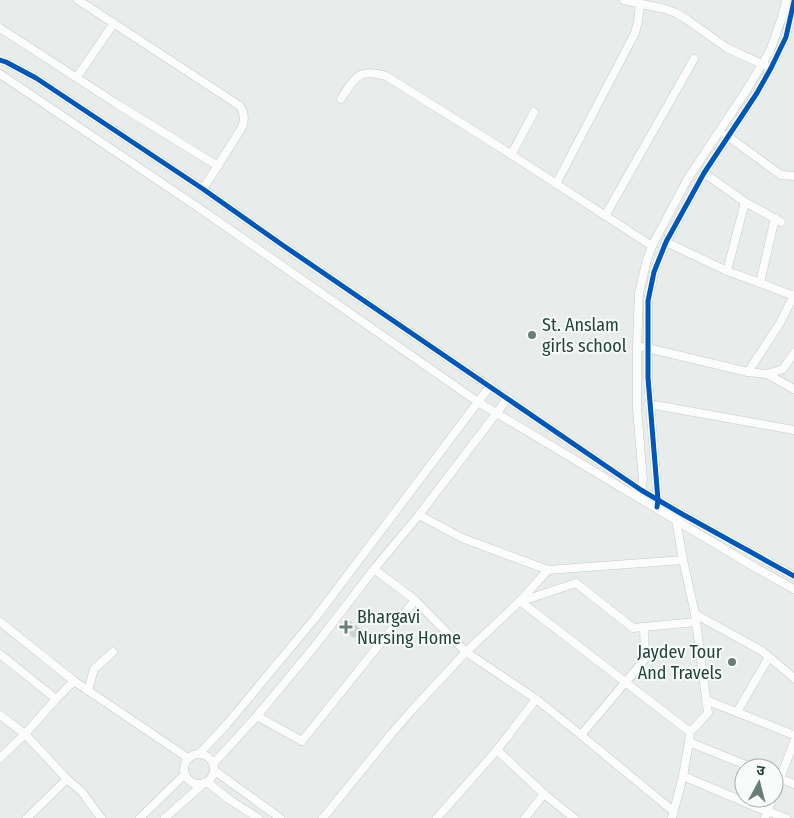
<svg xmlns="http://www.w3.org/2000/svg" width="794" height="818" viewBox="0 0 794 818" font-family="'Fira Sans Condensed','Noto Sans Devanagari',sans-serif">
<rect width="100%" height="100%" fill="#e8edeb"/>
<path fill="#cfd4d2" stroke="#d1d6d4" d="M 346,618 L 361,630 L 354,638 L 339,626 Z"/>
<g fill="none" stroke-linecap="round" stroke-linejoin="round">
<g stroke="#c5cac8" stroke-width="9">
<g id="minor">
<path d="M 78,0 L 240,106 C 245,114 245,120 241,129 L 203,189"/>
<path d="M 624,0 L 665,9 L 676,13 L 686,19 L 727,48 L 766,66"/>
<path d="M 0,28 L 117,104 L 218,166"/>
<path d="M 0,60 L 6,62 L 36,78 L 203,189 L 281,244 L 641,490 L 682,514 L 794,576"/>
<path d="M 0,74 L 199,208 L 478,402 L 756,568 L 794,589"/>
<path d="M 77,77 L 114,23"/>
<path d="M 341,99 C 355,77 358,68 386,76 L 498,146 L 652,246"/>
<path d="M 726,135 L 781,175 L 794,176"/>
<path d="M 511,155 L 534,112"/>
<path d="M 704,173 L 745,202 L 781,222"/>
<path d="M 556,184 L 635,33 L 638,21 L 640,4"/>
<path d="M 605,216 L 694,59"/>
<path d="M 666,242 L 727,271 L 760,283 L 794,296"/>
<path d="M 727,271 L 745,202"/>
<path d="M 760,283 L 775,218"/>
<path d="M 643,347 L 748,372 L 767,374 L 783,369 L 794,353"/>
<path d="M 748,372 L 780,323 L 794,295"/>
<path d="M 767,374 L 794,389"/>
<path d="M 649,404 L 794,430"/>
<path d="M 640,494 L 643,480 L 637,409 L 637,346 L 639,293 L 646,263 L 652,246 L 687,180 L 746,91 L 770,51 L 782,17 L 786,0"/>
<path d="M 658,502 L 648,378 L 648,301 L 654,272 L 666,242 L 704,173 L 757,93 L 771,68 L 786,37 L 794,1"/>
<path d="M 419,515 L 462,538 L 548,570 L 683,560"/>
<path d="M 374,569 L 415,600 L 466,652 L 536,699 L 581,735 L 673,811"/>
<path d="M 520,601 L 690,732"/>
<path d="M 522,601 L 576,583 L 633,628 L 696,622"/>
<path d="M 695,614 L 762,651 L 794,678"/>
<path d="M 0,622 L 74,681 L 188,758"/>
<path d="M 0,654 L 56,699"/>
<path d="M 88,691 L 94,669 L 113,652"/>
<path d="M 706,700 L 794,735"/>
<path d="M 737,712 L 769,657"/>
<path d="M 0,715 L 25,734 L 67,779 L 82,792 L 101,818"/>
<path d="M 257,716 L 302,741 L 415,600"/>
<path d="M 581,735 L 645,659 L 644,627"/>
<path d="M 689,742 L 753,768"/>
<path d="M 497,750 L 544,794 L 574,818"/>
<path d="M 200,753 L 227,724 L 316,617 L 490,386"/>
<circle cx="199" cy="769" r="15"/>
<path d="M 0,758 L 25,734 L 56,699 L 74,681"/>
<path d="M 214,763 L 257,716 L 315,646 L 374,569 L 419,515 L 508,398"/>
<path d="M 215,771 L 280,818"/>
<path d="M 683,776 L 761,809 L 786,818"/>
<path d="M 774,776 L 794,784"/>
<path d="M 207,782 L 230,800 L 258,818"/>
<path d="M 774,794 L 794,742"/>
<path d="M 27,818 L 67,779"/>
<path d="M 140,818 L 185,774"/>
<path d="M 165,818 L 203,784"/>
<path d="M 323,818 L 392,733 L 412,710 L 466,652 L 520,601 L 548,570"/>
<path d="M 437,818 L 497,750 L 536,699"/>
<path d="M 525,818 L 544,794"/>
<path d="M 672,818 L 683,776 L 689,742 L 690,732 L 708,713 L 695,614 L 683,560 L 676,520"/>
<path d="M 765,818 L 772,798"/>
</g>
</g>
<use href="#minor" stroke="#fcfcfc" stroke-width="8"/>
<g stroke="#f7fbf9" stroke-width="8">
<g id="cycleway">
<path d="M 0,60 L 6,62 L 36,78 L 203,189 L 281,244 L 641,490 L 682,514 L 794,576"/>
<path d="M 657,507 L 658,500 L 648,378 L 648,301 L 654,272 L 666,242 L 704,173 L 757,93 L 771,68 L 786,37 L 794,1"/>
</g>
</g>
<use href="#cycleway" stroke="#0057b8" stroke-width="5"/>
</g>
<g fill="#697e78" stroke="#f7fbf9" stroke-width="2">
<circle cx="532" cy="335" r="5"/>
<path d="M343.5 619.5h5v5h5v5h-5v5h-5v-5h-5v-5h5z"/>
<circle cx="732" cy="662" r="5"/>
</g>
<g text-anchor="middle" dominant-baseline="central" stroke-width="4" stroke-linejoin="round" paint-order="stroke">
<g font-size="18" fill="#24423a" stroke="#f7fbf9" text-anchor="start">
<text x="542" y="325">St. Anslam<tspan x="542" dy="21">girls school</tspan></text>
<text x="357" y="617">Bhargavi<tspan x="357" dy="21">Nursing Home</tspan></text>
<text x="722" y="652" text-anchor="end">Jaydev Tour<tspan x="722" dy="21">And Travels</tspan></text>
</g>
</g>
<g transform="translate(759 783) rotate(7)"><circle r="24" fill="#f7fbf9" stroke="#a3b1ad"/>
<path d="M0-4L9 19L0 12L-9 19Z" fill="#697e78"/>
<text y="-8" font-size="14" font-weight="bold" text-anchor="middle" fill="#24423a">उ</text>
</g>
</svg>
